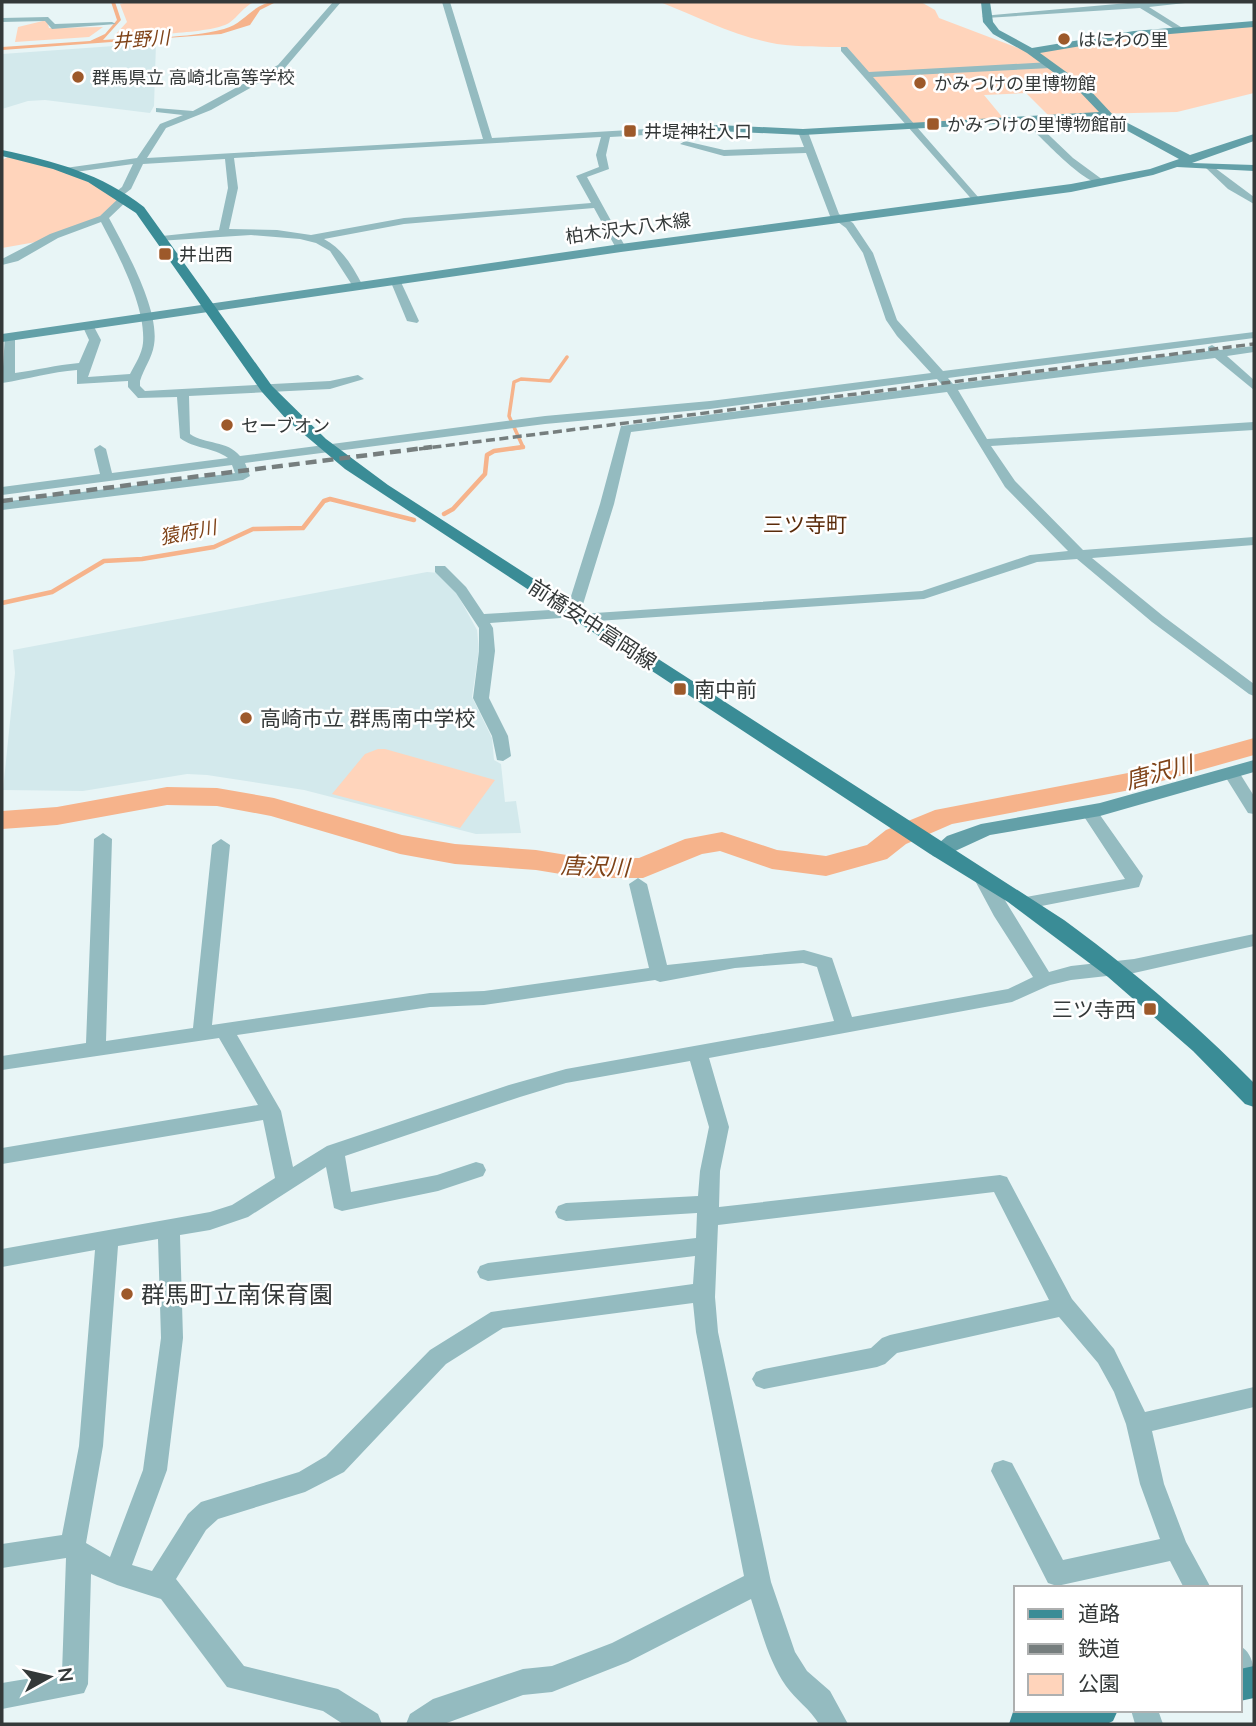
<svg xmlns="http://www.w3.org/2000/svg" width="1256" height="1726" viewBox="0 0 1256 1726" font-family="Mulish,'Noto Sans JP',sans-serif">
<rect width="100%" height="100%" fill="#e8f5f6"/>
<g fill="#d3e9ec">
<path d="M 156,43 L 154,106 L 150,113 L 45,100 L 28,101 L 2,109 L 2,54 Z"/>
<path d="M 427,572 L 439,573 L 455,590 L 477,630 L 479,650 L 472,697 L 492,738 L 494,760 L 501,764 L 505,802 L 516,801 L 521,833 L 476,834 L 304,790 L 207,775 L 187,774 L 83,791 L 3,790 L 15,673 L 13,650 Z"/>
</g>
<g fill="#ffd4bb">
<path d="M 127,2 L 254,2 C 243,7 239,16 229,23 C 211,34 138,35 115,35 L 127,22 L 120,4 Z"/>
<path d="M 660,2 L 921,2 L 935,10 L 939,18 L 1026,51 L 1143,35 L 1254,26 L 1254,93 L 1177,112 L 1048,115 L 1026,93 L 984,95 L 1003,118 L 910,124 L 847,47 C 824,47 800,47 777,44 C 736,37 698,17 660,2 Z"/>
<path d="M 47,20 L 49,28 L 103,27 L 89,37 L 15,42 L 18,27 Z"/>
<path d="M 8,157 C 47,165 86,176 118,200 L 102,217 L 36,242 L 2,248 L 2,160 Z"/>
<path d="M 378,749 L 385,749 L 495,780 L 460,828 L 332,794 L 365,754 Z"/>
</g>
<path fill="#f6b38b" d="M 111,2 L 115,2 L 121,20 L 103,40 C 143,37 186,39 224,29 C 246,23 253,2 276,2 L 260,10 L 250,25 L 221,34 L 2,50 L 2,47 L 90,41 L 105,34 L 117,20 Z"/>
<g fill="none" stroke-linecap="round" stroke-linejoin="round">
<path stroke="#f6b38b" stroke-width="3.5" d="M 510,449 L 523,447 L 509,416 L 514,382 L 521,379 L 550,381 L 567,357"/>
<g stroke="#f6b38b" stroke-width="4.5">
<path d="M 444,514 L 453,509 L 485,474 L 487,455 L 494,451 L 523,447"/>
<path d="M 2,603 L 52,592 L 104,561 L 142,559 L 214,547 L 253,529 L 303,528 L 324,501 L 330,499 L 414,520"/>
</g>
<path fill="#f6b38b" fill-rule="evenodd" d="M 1254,738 L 1254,755 L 1130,790 L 952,824 L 906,844 L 887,859 L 826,876 L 772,869 L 720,851 L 702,854 L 643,878 L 585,878 L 536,870 L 455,864 L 400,854 L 271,816 L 217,806 L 167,805 L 57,825 L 2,829 L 2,811 L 57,807 L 167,787 L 217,788 L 274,798 L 402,835 L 455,844 L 536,850 L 585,858 L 639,858 L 685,839 L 722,832 L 777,850 L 826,856 L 867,845 L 886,830 L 935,810 L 1128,773 Z"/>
<g fill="#94bbc0" fill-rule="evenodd">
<path d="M 333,2 L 341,2 L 284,69 L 211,110 L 166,128 L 147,158 L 483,139 L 442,2 L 450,2 L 492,138 L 717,125 L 722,128 L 717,131 L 610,137 L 606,155 L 609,169 L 587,177 L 626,248 L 625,250 L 617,250 L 594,208 L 404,224 L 324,239 C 344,250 352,266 363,286 L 358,289 L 354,288 L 330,251 L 316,243 L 300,239 L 251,235 L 158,241 L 158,237 L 162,236 L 219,230 L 228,188 L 225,159 L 143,164 L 131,189 L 122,196 L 130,198 L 109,218 C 126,250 160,310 154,345 C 152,358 144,368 140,381 L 140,386 L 145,391 L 330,381 L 358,375 L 364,379 L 330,389 L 189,396 L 190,434 C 206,445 227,440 240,456 L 545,416 L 710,401 L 931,373 L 897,336 L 886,320 L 863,253 L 846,228 L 830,216 L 806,153 L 724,156 L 680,144 L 685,141 L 724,150 L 804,147 L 798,132 L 803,129 L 808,132 L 839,214 L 853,223 L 873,253 L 897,320 L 943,371 L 1254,332 L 1254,338 L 948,378 L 953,384 L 1208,351 L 1208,347 L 1212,345 L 1220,350 L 1254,346 L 1254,352 L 1227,356 L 1254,380 L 1254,390 L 1215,358 L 958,390 L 987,439 L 1254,422 L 1254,430 L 991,446 L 1015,481 L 1083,550 L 1254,537 L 1254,545 L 1092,558 L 1163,616 L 1254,684 L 1254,696 L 1249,694 L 1152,622 L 1077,559 L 1037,562 L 924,599 L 582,622 L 577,621 L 575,617 L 490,623 L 493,628 L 495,651 L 489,698 L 508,736 L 511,756 L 503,761 L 497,760 L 492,736 L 473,698 L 479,651 L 479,628 L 456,593 L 435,572 L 435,566 L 445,566 L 466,587 L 484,614 L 567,609 L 600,504 L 621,426 L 942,385 L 937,379 L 710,409 L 545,424 L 245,463 L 250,476 L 243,480 L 2,510 L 2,502 L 235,473 L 232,465 L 2,495 L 2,487 L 100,474 L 94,449 L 100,445 L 106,449 L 112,473 L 228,458 C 213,447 194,449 180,438 L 177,397 L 138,398 L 128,387 L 128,381 L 77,384 L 77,370 C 51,372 28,379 2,383 L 5,335 L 15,337 L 15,373 C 38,370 55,365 79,363 L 89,340 L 82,325 L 88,322 L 92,323 L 101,340 L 88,377 L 130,374 C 135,364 142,354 143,343 C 146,307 118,254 101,222 L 58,238 L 18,261 L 2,265 L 2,259 L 50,234 L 100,216 L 121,196 L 113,194 L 122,187 L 133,164 L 68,173 L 65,172 L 65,168 L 137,158 L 160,124 L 183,115 L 156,112 L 156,108 L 193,111 L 278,65 ZM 601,137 L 596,155 L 599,167 L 576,176 L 591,203 L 404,218 L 311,235 L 277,230 L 229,229 L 238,188 L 234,158 ZM 947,392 L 1005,487 L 1068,551 L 1030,555 L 922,591 L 580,614 L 614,504 L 631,432 Z"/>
<path d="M 1139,2 L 1194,2 L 1149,7 L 1184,29 L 1181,33 L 1140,8 L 986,18 L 982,16 Z"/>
<path d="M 48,17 L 55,24 L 112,22 L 116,24 L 52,29 L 45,21 L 2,22 L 2,18 Z"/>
<path d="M 841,47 L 847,47 L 869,72 L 1051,62 L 1055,65 L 1051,68 L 873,77 L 979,198 L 979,202 L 975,203 L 841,51 Z"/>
<path d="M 1025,118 L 1031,118 L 1073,158 L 1103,180 L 1103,184 C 1084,185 1040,136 1025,122 Z"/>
<path d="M 1211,165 L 1254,197 L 1254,204 L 1228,189 L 1206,168 Z"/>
<path d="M 391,278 L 400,280 L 419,321 L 417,323 L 407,321 L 390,280 Z"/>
<path d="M 1231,768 L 1237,769 L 1254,796 L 1254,814 L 1248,813 L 1223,773 Z"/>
<path d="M 1089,807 L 1095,808 L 1143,876 L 1139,887 L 1026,909 L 1020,907 L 1017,903 L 1026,897 L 1125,879 L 1081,812 Z"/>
<path d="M 103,833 L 112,839 L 106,1041 L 193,1028 L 212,845 L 221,839 L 230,845 L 212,1025 L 430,993 L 484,991 L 649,968 L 629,884 L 638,878 L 647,884 L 667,965 L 804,950 L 832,958 L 852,1017 L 1008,989 L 1033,977 L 994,916 L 972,875 L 981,869 L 987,871 L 1049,972 L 1071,966 L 1134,959 L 1254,934 L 1254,946 L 1134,973 L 1071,980 L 1050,985 L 1012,1002 L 709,1058 L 729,1127 L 720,1171 L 719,1207 L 1000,1175 L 1007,1177 L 1072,1299 L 1114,1349 L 1145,1412 L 1254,1387 L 1254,1407 L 1152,1431 L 1164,1484 L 1186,1542 L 1211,1588 L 1184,1588 L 1170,1561 L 1057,1586 L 1048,1583 L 991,1471 L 994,1463 L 1003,1460 L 1012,1463 L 1063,1560 L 1160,1539 L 1140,1484 L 1126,1424 L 1114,1392 L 1098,1363 L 1059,1317 L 897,1353 L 885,1364 L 877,1367 L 764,1389 L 756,1386 L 752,1379 L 756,1372 L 764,1369 L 871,1348 L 882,1338 L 890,1335 L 1049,1300 L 994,1192 L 718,1225 L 715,1297 L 718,1332 L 771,1582 L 795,1652 L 807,1671 L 830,1691 L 848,1724 L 819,1724 C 810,1709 796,1700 786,1686 C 768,1660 761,1629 751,1599 L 628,1662 L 552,1692 L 523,1695 L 444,1724 L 406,1724 L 410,1714 L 433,1699 L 523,1669 L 552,1666 L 612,1643 L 744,1576 L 696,1332 L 693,1303 L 503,1328 L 446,1364 L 344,1472 L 305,1492 L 218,1519 L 206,1530 L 176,1579 L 244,1666 L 338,1689 L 378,1714 L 382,1724 L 343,1724 L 323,1711 L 227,1687 L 161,1599 L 117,1585 L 91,1574 L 88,1684 L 84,1693 L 2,1709 L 2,1683 L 62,1673 L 66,1558 L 2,1568 L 2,1544 L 62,1535 L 79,1446 L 95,1250 L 2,1267 L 2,1249 L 210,1212 L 232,1205 L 275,1178 L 263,1120 L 2,1164 L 2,1148 L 258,1105 L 219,1038 L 2,1070 L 2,1056 L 86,1043 L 94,839 ZM 803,963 L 817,967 L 834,1021 L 566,1069 L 509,1085 L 327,1146 L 293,1167 L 281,1111 L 237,1035 L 430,1007 L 484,1005 L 655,980 L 660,982 L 735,968 ZM 690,1061 L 709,1127 L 700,1171 L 698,1196 L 566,1203 L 558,1206 L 555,1212 L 558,1218 L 566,1221 L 697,1213 L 696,1238 L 488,1263 L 480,1266 L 477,1272 L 480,1278 L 488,1281 L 695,1256 L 693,1284 L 491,1312 L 430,1350 L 326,1456 L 299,1472 L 201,1502 L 188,1514 L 152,1571 L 132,1565 L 167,1470 L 183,1338 L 180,1235 L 210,1230 L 248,1217 L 326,1167 L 334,1208 L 342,1211 L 438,1191 L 483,1176 L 486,1170 L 483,1164 L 476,1162 L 437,1175 L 351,1192 L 345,1156 L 520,1097 L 566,1083 ZM 158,1239 L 161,1338 L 143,1470 L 110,1557 L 86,1543 L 103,1446 L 118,1246 Z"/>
<path d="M 1240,1646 C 1256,1654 1255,1678 1254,1696 C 1234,1688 1240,1665 1240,1646 Z"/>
<path d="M 1131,1710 L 1158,1710 L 1163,1724 L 1135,1724 Z"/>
</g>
<g fill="#63a0a8" fill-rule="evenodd">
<path d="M 981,2 L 990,2 L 993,22 L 999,30 L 1032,48 L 1134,31 L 1254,21 L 1254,27 L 1134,37 L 1040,53 L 1087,87 L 1114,116 L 1190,155 L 1254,134 L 1254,141 L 1192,163 L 1254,165 L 1254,171 L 1177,167 L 1153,175 L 1071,192 L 621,252 L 2,342 L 2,334 L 621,244 L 1071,184 L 1150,169 L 1179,159 L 1104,118 L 803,135 L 717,131 L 711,128 L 717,125 L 803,129 L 1099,112 L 1079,91 L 1027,53 L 993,34 L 983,22 Z"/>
<path d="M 1254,760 L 1254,772 L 1100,816 L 990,835 L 940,858 L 933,856 L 930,851 L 947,836 L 981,824 L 1100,803 Z"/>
</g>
<g fill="#3a8c96" fill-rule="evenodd">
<path d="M 2,150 C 54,161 102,174 144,207 L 272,386 L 326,439 L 388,485 L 1064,920 C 1132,970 1195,1023 1254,1083 L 1254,1107 L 1245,1104 L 1193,1051 L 1108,977 L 1008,902 L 930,854 L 345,469 L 287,420 L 262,392 L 136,213 L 88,182 L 53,169 L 2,156 Z"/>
<path d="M 1254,1666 L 1254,1698 L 1240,1701 L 1240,1669 Z"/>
<path d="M 1019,1710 L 1118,1710 L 1113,1721 L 1107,1724 L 1009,1724 L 1013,1712 Z"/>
</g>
<path stroke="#767e7e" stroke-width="3.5" stroke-dasharray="9 4.5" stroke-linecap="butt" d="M 419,449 L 1254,344"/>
<path stroke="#767e7e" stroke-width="4.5" stroke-dasharray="11 6" stroke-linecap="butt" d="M 2,501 L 432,447"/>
</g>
<g fill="#9d592a" stroke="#fff" stroke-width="2.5">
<circle cx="1064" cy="39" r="7"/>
<circle cx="78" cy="77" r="7"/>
<circle cx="920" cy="83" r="7"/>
<rect x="926" y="117" width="14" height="14" rx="3.5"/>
<rect x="623" y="124" width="14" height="14" rx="3.5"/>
<rect x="158" y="247" width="14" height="14" rx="3.5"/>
<circle cx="227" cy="425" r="7"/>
<rect x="673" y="682" width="14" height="14" rx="3.5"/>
<circle cx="246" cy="718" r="7"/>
<rect x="1143" y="1002" width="14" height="14" rx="3.5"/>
<circle cx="127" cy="1294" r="7"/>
</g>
<g text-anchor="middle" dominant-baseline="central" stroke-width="5" stroke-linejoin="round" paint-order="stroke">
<g font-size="18" fill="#343939" stroke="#fff" text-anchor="start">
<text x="1078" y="39">はにわの里</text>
<text x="92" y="77">群馬県立 高崎北高等学校</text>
<text x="934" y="83">かみつけの里博物館</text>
<text x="947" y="124">かみつけの里博物館前</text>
<text x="644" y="131">井堤神社入口</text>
<text x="179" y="254">井出西</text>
<text x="241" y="425">セーブオン</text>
</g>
<g font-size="18" fill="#343939" stroke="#fff">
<text transform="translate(628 228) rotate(-8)">柏木沢大八木線</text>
</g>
<g font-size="19" font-style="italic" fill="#7f4318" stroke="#fff">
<text transform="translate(141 39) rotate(-4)">井野川</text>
<text transform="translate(188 532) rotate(-11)">猿府川</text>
</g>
<g font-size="21" fill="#592b0a" stroke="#fff">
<text x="805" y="524">三ツ寺町</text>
</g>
<g font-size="21" fill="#343939" stroke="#fff">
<text transform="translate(593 624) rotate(33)">前橋安中富岡線</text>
</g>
<g font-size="21" fill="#343939" stroke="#fff" text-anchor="start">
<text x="694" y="689">南中前</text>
<text x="260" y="718">高崎市立 群馬南中学校</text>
<text x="1136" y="1009" text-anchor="end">三ツ寺西</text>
</g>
<g font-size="23" font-style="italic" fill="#7f4318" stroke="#fff">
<text transform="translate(1159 772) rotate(-15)">唐沢川</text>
<text transform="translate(595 866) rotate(2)">唐沢川</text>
</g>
<g font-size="24" fill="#343939" stroke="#fff" text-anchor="start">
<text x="141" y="1294">群馬町立南保育園</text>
</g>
</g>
<rect width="1256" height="1726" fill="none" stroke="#343939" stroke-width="7"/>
<rect x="1014" y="1586" width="228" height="126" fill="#ffffff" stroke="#aeb0b0" stroke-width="2"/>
<rect x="1028" y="1609" width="35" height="10" fill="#3a8c96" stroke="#aeb0b0" stroke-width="2"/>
<text x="1078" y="1621" font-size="21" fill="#343939">道路</text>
<rect x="1028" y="1644" width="35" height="10" fill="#767e7e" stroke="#aeb0b0" stroke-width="2"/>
<text x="1078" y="1656" font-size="21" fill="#343939">鉄道</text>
<rect x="1028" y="1674" width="35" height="21" fill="#ffd4bb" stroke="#aeb0b0" stroke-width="2"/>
<text x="1078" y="1691" font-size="21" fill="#343939">公園</text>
<g transform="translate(49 1677) rotate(82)" stroke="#ffffff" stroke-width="5" paint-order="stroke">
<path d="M0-5L12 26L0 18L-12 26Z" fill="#343939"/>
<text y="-10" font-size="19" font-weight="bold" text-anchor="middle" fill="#343939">N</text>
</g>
</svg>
